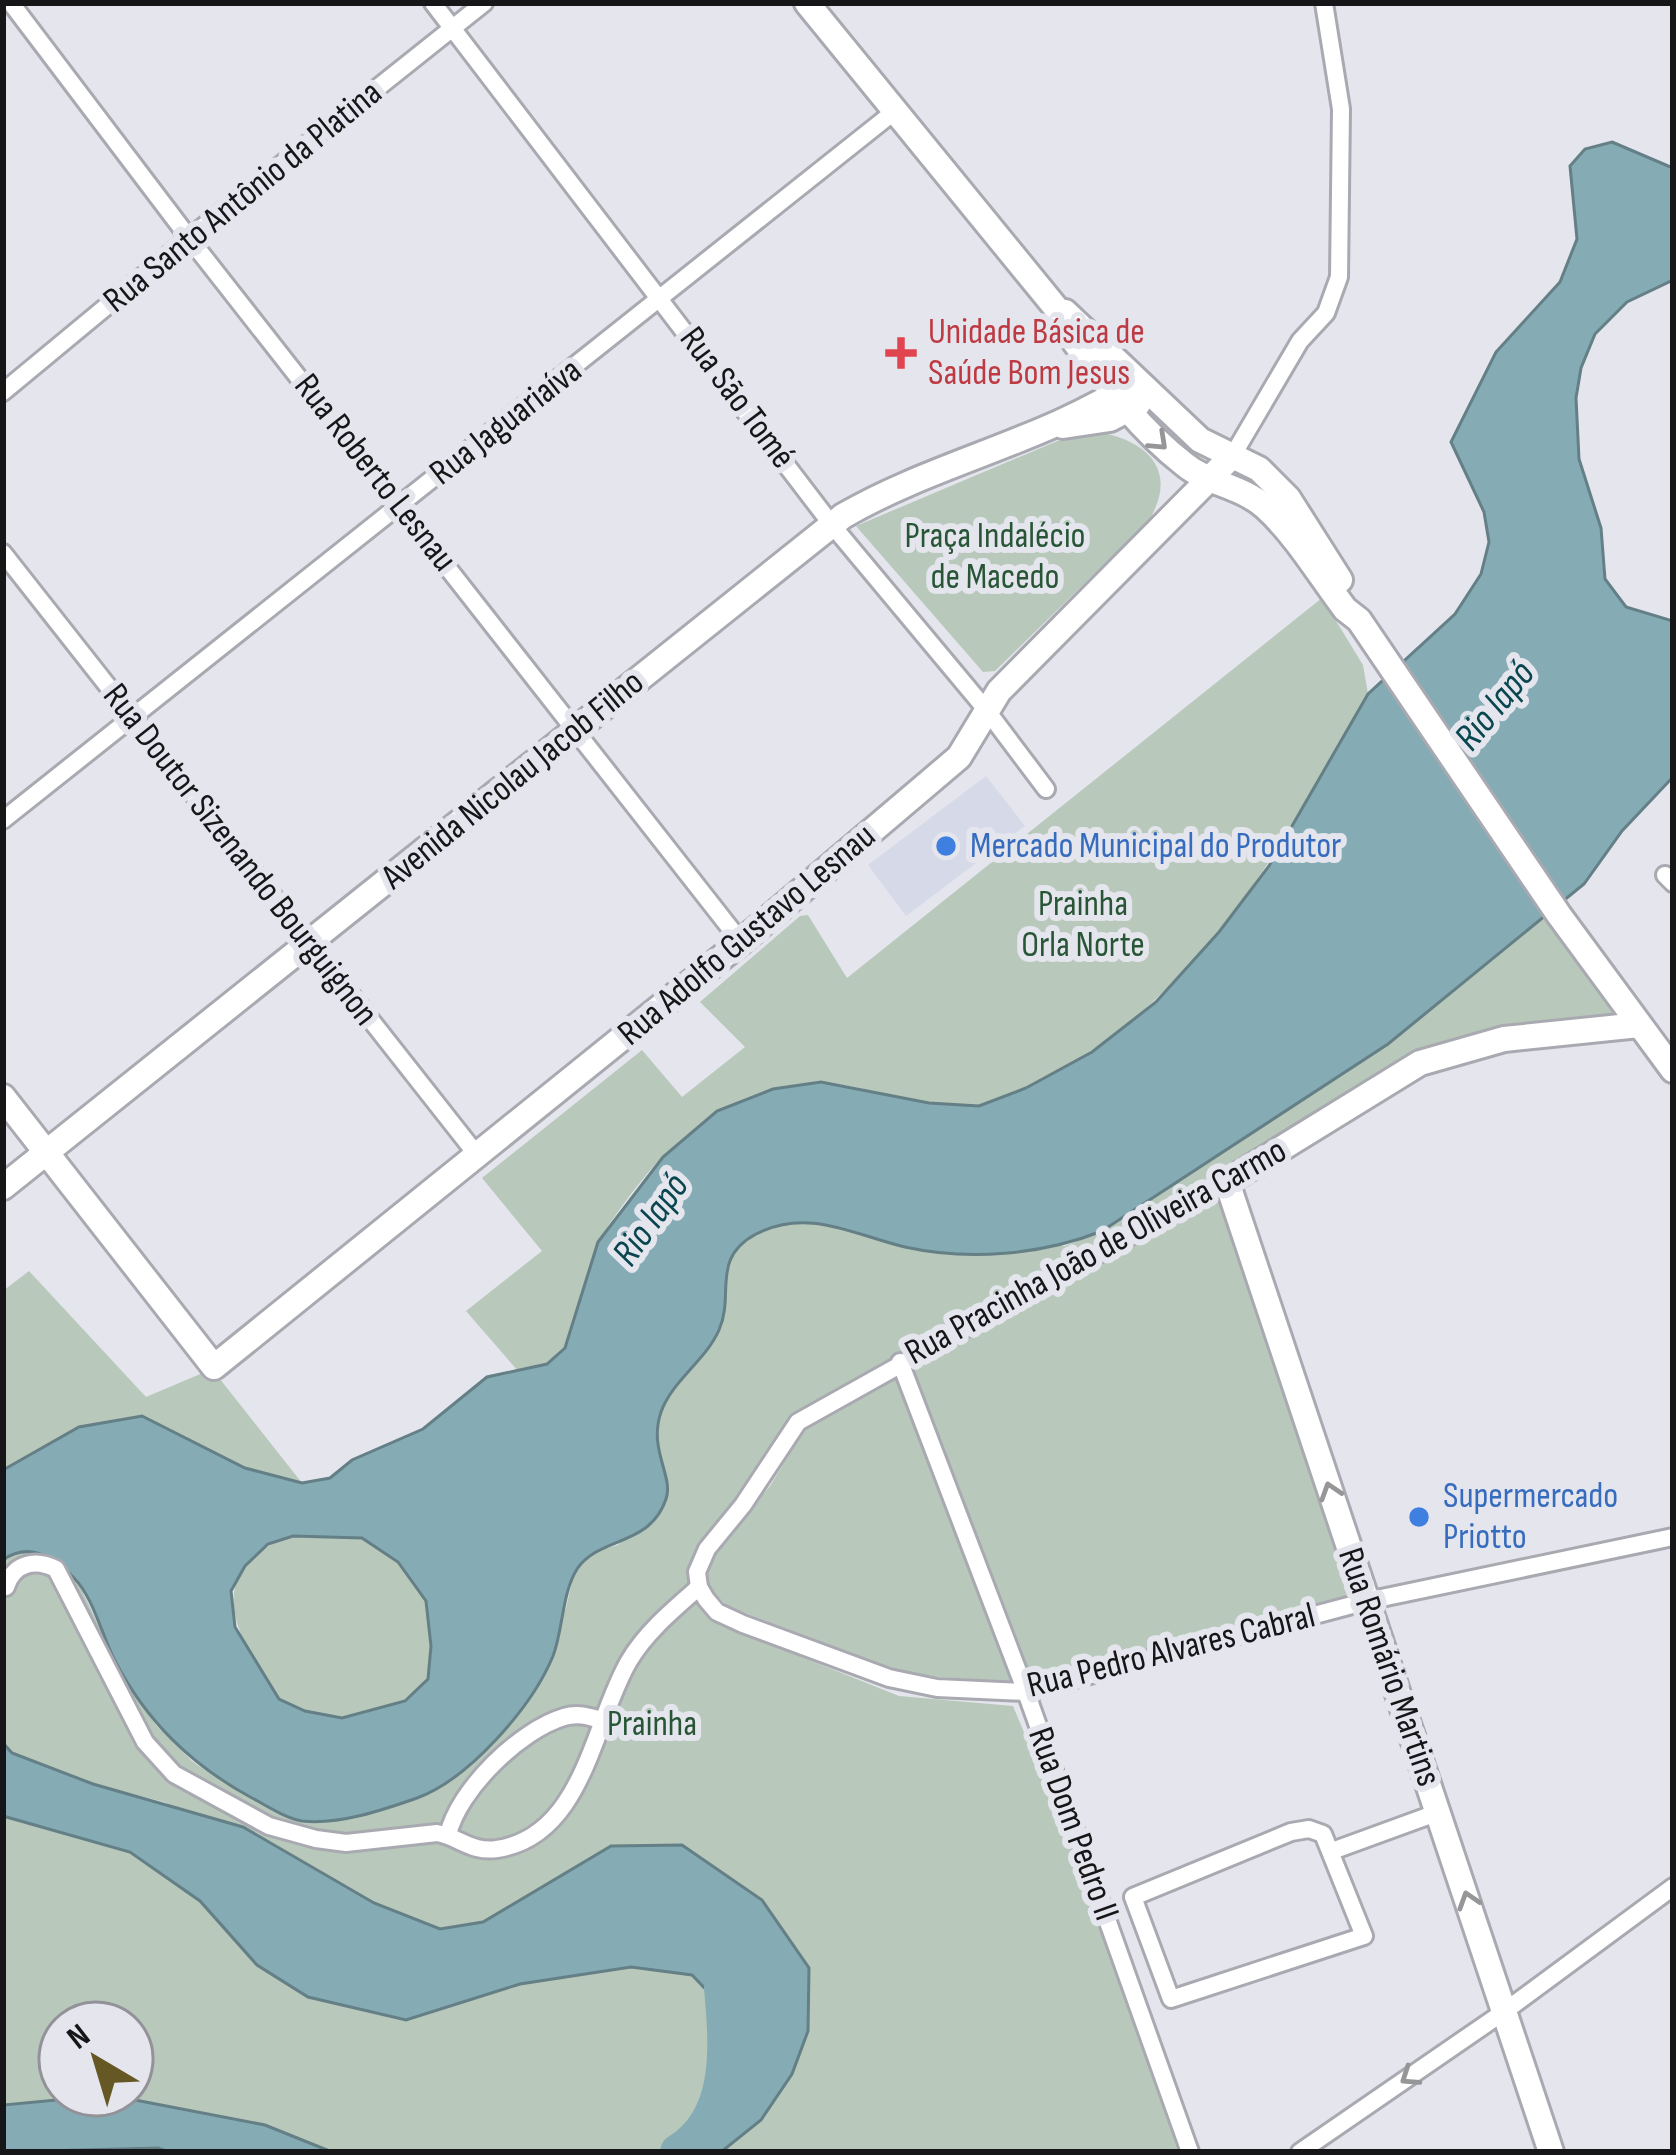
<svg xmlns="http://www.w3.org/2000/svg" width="1676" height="2155" viewBox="0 0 1676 2155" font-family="'Sofia Sans Condensed',sans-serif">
<rect width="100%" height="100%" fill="#e4e5ed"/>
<path fill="#d6d9e8" d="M 986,776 L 1025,826 L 906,916 L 868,865 Z"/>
<g fill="#b8c9bb">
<path d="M 1081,431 C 1134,432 1184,463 1149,520 L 995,671 L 983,672 L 856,526 Z"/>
<path d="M 1322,598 L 1363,665 L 1368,694 C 1287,838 1205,991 1054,1073 C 1032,1085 1005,1102 980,1106 C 930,1114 877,1087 827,1083 C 814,1081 679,1146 663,1157 C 649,1168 605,1227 598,1244 C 585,1273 582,1320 565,1348 C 555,1364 535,1367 518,1371 L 466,1311 L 542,1251 L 482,1178 L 642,1050 L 682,1097 L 745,1047 L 700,1002 L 800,916 L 808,915 L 847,978 Z"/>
<path d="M 1549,910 L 1624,1015 L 1505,1030 L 797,1418 L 741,1502 L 695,1586 L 715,1622 L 899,1696 L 1013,1706 L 1200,2152 L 721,2152 L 761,2120 L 792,2074 L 611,1846 L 483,1922 L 440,1929 L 374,1903 L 310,1867 L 164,1802 L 93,1784 L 12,1753 L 3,1743 L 3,1560 L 11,1554 L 30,1551 L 50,1556 L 78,1582 L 124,1678 L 156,1725 L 192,1761 L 224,1783 L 301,1821 L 341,1817 L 384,1810 L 432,1792 L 494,1740 L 527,1704 L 566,1608 L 574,1573 L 590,1553 L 618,1545 L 669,1487 L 655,1444 L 662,1408 L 719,1329 L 724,1274 L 736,1250 L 756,1234 L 796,1221 L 846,1226 L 907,1247 L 1065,1246 L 1102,1231 L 1388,1044 Z"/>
<path d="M 1222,1192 L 1361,1599 L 1013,1682 L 910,1675 L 727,1606 L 707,1585 L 706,1570 L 715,1548 L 770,1486 L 803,1431 L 823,1415 Z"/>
<path d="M 29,1271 L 146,1397 L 212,1369 L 302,1483 L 245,1468 L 142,1416 L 79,1427 L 3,1470 L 3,1291 Z"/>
<path d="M 293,1536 L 362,1538 L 398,1562 L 426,1601 L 431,1646 L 428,1679 C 419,1687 411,1698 400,1703 C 366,1719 307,1727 277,1696 C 267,1686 259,1670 252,1657 C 221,1603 226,1556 293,1536 Z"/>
<path d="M 3,1816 L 130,1852 L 200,1901 L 257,1965 L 308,1997 L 406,2020 L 520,1984 L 631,1967 L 692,1975 L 716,2000 L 727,2035 L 719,2106 L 678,2152 L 332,2152 L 265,2125 L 109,2095 L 132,2095 L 132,2023 L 60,2023 L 60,2095 L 99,2095 L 3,2105 Z"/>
</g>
<g fill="#85acb4" stroke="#647f86" stroke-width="3" fill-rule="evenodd">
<path d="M 1612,142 L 1673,168 L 1673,280 L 1627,302 L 1595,334 L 1581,368 L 1576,398 L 1579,459 L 1601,528 L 1605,579 L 1626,607 L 1673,621 L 1673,777 L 1622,831 L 1584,884 L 1388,1044 L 1102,1231 C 1042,1255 968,1261 905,1247 C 854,1235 808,1207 756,1234 C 710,1259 735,1294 719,1330 C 706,1360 672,1381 661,1412 C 648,1450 674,1476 666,1499 C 650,1547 599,1536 577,1569 C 562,1593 563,1630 553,1656 C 532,1707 469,1779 417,1798 C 383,1810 339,1825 302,1821 C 285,1818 267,1806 252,1798 C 191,1765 146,1721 114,1659 C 102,1635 93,1597 74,1578 C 55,1558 29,1541 3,1560 L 3,1470 L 79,1427 L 142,1416 L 245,1468 L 302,1483 L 330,1478 L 352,1460 L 423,1429 L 487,1377 L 547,1364 L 565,1348 L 598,1242 L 663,1157 L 717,1111 L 773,1089 L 821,1082 L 929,1103 L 979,1106 L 1026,1088 L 1092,1052 L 1156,1002 L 1219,932 L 1269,866 L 1368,694 L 1455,614 L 1481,574 L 1489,542 L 1484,512 L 1451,442 L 1496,352 L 1560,282 L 1577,239 L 1570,166 L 1585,149 ZM 293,1536 L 362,1538 L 398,1562 L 426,1601 L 431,1646 L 428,1679 L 405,1701 L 342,1718 L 305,1711 L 279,1699 L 235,1627 L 231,1591 L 245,1566 L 268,1544 Z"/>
<path d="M 3,1743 L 12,1753 L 93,1784 L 243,1827 L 374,1903 L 440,1929 L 483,1922 L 611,1846 L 682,1845 L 762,1900 L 809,1968 L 808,2031 L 792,2074 L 761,2120 L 721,2152 L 678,2152 L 719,2106 L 727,2035 L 716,2000 L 692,1975 L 631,1967 L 520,1984 L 406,2020 L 308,1997 L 257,1965 L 200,1901 L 130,1852 L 3,1816 Z"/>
<path d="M 109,2095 L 265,2125 L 332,2152 L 169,2152 L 158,2148 L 3,2152 L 3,2105 Z"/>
</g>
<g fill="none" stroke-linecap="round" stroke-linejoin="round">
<path stroke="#85acb4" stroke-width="36" d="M 678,2152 C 734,2118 727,2044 722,1988"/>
<g stroke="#a9aab1" stroke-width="22">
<g id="street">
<path d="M 11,3 L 189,238 L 741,942"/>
<path d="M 433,3 L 832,525 L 988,712 L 1046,789"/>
<path d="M 3,392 L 189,238 L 484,3"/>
<path d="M 1233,455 L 1300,341 L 1326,313 L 1339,277 L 1341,109 L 1324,3"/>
<path d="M 3,553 L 477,1155"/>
<path d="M 3,820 L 895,111"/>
<path d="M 1665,875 L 1673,883"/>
<path d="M 1227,1182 L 798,1422 L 743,1505 L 707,1549 L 697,1572 L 699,1587 L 706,1599 L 717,1612 L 743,1624 L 889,1678 L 937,1688 L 1026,1692 L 1367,1601 L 1673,1537"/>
<path d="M 900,1362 L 1026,1692 L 1190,2152"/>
<path d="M 6,1587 C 14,1562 36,1559 56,1569 L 145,1742 L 174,1774 L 269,1826 L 316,1839 L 346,1843 L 437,1833 C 459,1837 472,1853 497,1849 C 584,1836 593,1722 629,1661 C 646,1632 674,1609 699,1587"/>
<path d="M 1309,1829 L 1323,1834 L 1364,1936 L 1171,1999 L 1133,1897 L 1291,1832 Z"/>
<path d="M 448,1835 C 458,1790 520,1730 564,1717 C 577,1713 588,1716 601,1720"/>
<path d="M 1332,1851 L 1439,1812"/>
<path d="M 1300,2152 L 1505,2011 L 1673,1887"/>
</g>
</g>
<g stroke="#a9aab1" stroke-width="30">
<g id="secondary">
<path d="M 807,3 L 1056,308 L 1062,325 C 1099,374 1135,426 1184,464 C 1208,484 1242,486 1265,507 C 1296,535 1320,576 1345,609 L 1359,620 L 1559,915 L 1673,1070"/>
<path d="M 1065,312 L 1200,440 L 1259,469 L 1288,498 L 1340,580"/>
<path d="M 1063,426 L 1110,419 L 1138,404"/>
<path d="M 3,1097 L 214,1367 L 741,942 L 959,757 L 999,691 L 1233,455"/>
<path d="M 3,1187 L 843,516 C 936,462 1046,441 1136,381"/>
<path d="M 1551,2152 L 1227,1182 L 1420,1063 L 1504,1039 L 1639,1025"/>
</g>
</g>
<use href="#street" stroke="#fff" stroke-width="16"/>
<use href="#secondary" stroke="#fff" stroke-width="24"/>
</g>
<defs><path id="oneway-chevron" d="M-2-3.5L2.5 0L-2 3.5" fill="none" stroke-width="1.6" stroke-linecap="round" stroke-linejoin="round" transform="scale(3)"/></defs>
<g stroke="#969698">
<use href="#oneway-chevron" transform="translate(1159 442) rotate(43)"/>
<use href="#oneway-chevron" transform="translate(1330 1491) rotate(-108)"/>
<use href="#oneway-chevron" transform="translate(1468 1900) rotate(-108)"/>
<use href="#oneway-chevron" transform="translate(1409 2077) rotate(146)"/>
</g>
<path fill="#e0444e" stroke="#e4e5ed" stroke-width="4.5" d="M895 335h12v12h12v12h-12v12h-12v-12h-12v-12h12z"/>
<g fill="#3f7fe0" stroke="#e4e5ed" stroke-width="4.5">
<circle cx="946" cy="846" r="12"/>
<circle cx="1419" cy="1517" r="12"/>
</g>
<g text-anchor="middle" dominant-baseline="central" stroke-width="12" stroke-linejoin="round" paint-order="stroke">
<g font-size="36" fill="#161619" stroke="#e4e5ed">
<text transform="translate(243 197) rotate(-39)">Rua Santo Antônio da Platina</text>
<text transform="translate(737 398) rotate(53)">Rua São Tomé</text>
<text transform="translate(506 422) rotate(-38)">Rua Jaguariaíva</text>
<text transform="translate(375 473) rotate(52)">Rua Roberto Lesnau</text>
<text transform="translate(513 780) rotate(-39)">Avenida Nicolau Jacob Filho</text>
<text transform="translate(240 855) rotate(52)">Rua Doutor Sizenando Bourguignon</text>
<text transform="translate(747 935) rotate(-40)">Rua Adolfo Gustavo Lesnau</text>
<text transform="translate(1096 1252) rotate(-29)">Rua Pracinha João de Oliveira Carmo</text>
<text transform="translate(1171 1651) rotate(-14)">Rua Pedro Alvares Cabral</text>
<text transform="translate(1389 1667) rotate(71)">Rua Romário Martins</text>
<text transform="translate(1073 1824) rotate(70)">Rua Dom Pedro II</text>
</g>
<g font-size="36" fill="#be3a42" stroke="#e4e5ed" text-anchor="start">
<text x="928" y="332">Unidade Básica de<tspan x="928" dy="41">Saúde Bom Jesus</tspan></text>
</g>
<g font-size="36" fill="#275535" stroke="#e4e5ed">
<text x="995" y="536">Praça Indalécio<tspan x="995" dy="41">de Macedo</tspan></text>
<text x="1083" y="904">Prainha<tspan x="1083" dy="41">Orla Norte</tspan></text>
<text x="652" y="1724">Prainha</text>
</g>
<g font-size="36" fill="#366cbe" stroke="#e4e5ed" text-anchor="start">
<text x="970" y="846">Mercado Municipal do Produtor</text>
<text x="1443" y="1496">Supermercado<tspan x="1443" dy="41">Priotto</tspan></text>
</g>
<g font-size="39" font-style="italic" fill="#09464f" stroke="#e4e5ed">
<text transform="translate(1495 706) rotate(-51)">Rio Iapó</text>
<text transform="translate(651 1220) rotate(-55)">Rio Iapó</text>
</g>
</g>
<rect width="1676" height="2155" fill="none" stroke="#161619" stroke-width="12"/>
<g transform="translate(96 2059) rotate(322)"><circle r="57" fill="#e4e5ed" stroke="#929298" stroke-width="3"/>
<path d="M0-9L21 45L0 30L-21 45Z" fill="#655824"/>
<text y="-18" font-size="33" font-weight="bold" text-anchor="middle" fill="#161619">N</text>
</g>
</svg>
